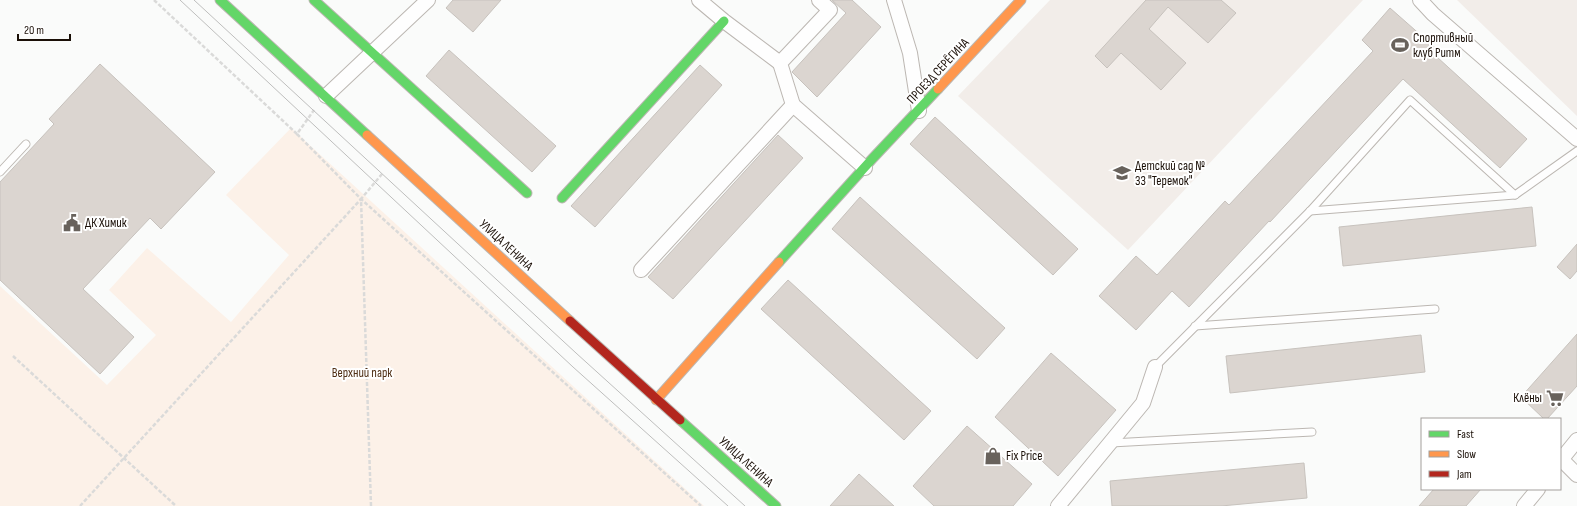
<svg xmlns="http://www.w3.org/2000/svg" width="1577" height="506" viewBox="0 0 1577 506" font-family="'Sofia Sans Condensed',sans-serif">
<rect width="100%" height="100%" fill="#fafbfa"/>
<g fill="#f2ede9">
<path d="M 1050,0 L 1363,0 L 1128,250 L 958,96 Z"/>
<path d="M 1457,0 L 1577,0 L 1577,116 Z"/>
</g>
<path fill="#fcf1e8" d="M 291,128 L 704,506 L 0,506 L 0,286 L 107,385 L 156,335 L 109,290 L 147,248 L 231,322 L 289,255 L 226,195 Z"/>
<g fill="#dbd5d0" stroke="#c7c2bd">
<path d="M 453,0 L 501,0 L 473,32 L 446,8 Z"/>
<path d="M 832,0 L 852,0 L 881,27 L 817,97 L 792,72 L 846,13 Z"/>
<path d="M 1146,0 L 1221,0 L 1236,13 L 1208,43 L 1168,7 L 1149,29 L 1186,63 L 1161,90 L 1121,53 L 1107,68 L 1095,56 Z"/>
<path d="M 1390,8 L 1440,52 L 1437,57 L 1527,139 L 1500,168 L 1403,79 L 1270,222 L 1269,221 L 1189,307 L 1172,291 L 1136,330 L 1099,296 L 1136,256 L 1157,275 L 1225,201 L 1229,205 L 1373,51 L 1362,40 Z"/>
<path d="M 449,50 L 556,146 L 532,172 L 426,76 Z"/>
<path d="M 100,64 L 215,172 L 161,229 L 150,218 L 83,289 L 134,337 L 100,374 L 0,280 L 0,182 L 54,124 L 49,119 Z"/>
<path d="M 700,65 L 722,85 L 595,227 L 571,206 Z"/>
<path d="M 935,117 L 1078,249 L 1053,275 L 910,144 Z"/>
<path d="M 778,135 L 803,158 L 673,299 L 648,277 Z"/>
<path d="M 860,197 L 1005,328 L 977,359 L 832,229 Z"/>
<path d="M 1532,207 L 1536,246 L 1343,266 L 1339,227 Z"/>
<path d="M 1577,244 L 1577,271 L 1570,279 L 1557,267 Z"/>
<path d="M 788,280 L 931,411 L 904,440 L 761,309 Z"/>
<path d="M 1577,334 L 1577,386 L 1547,419 L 1544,419 L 1521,397 Z"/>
<path d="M 1421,335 L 1425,372 L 1230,393 L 1226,356 Z"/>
<path d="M 1051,353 L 1116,410 L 1058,476 L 995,417 Z"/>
<path d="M 967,426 L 1032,484 L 1013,506 L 934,506 L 913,486 Z"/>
<path d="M 1304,463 L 1307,498 L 1221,506 L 1112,506 L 1110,481 Z"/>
<path d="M 859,474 L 894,506 L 830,506 Z"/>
<path d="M 1434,489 L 1481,489 L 1466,506 L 1419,506 Z"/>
</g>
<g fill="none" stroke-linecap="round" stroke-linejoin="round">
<g stroke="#bcb7b2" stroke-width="9">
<g id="lane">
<path d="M 0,172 L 26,144"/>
<path d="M 1310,211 L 1515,195"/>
<path d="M 1195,326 L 1435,309"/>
<path d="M 1155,367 L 1310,211 L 1410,100 L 1515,195 L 1577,151"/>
<path d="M 1111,443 L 1312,432"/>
</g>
</g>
<g stroke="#bcb7b2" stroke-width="16">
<g id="street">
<path d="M 699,0 L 724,21 L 780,63"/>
<path d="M 819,0 L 830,10 L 780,63 L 793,105 L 865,168"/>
<path d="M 894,0 L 910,53 L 919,111"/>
<path d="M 1420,0 L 1433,14 L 1577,139"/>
<path d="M 326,96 L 428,0"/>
<path d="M 641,270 L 793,105"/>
<path d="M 1561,459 L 1577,475"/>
<path d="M 1560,461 L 1577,440"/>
<path d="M 1058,506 L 1143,403 L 1155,367"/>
<path d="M 1524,506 L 1538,489"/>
</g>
</g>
<g stroke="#bcb7b2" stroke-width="11">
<g id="fast">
<path d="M 220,0 L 367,135"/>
<path d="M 314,0 L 527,193"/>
<path d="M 562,198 L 724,21"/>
<path d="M 779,262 L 873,158 L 938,89"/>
<path d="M 680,420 L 776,506"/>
</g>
</g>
<g stroke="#bcb7b2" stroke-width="11">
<g id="slow">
<path d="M 938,89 L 1021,0"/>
<path d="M 367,135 L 570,321"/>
<path d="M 656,400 L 779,262"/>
</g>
</g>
<g stroke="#bcb7b2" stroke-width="11">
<path id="jam" d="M 570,321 L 680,420"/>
</g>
<g stroke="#dadad9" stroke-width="2.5" stroke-dasharray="4 2" stroke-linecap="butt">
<path d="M 154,0 L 297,134 L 314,110"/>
<path d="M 297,134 L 361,199 L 701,506"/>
<path d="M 13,356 L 176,506"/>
<path d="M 80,506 L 361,199"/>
<path d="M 371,506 L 361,199 L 382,174"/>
</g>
<use href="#lane" stroke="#fefefe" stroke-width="7"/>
<use href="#street" stroke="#fefefe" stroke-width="14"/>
<use href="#fast" stroke="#63d668" stroke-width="9"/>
<use href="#slow" stroke="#ff974d" stroke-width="9"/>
<use href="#jam" stroke="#b3261e" stroke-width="9"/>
<g stroke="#bebebd" stroke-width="1">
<path d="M 180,0 L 573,367 L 728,506"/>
<path d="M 194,0 L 576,353 L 745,506"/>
</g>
</g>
<defs>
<g id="stadium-bare" transform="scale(1.38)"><path d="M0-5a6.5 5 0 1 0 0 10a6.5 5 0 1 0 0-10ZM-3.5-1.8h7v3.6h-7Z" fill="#68625c" stroke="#fff" stroke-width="2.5" paint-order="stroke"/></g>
<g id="school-bare" transform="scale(1.38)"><path d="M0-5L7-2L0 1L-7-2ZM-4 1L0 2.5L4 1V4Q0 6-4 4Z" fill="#68625c" stroke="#fff" stroke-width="2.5" paint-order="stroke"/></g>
<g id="civic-bare" transform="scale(1.38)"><path d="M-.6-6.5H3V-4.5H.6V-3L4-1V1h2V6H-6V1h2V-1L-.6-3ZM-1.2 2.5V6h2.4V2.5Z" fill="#68625c" stroke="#fff" stroke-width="2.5" paint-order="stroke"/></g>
<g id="supermarket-bare" transform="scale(1.38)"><path d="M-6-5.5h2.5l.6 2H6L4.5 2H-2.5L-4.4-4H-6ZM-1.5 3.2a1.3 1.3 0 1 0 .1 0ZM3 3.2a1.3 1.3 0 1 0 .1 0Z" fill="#68625c" stroke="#fff" stroke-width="2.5" paint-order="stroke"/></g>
<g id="shop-bare" transform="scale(1.38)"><path d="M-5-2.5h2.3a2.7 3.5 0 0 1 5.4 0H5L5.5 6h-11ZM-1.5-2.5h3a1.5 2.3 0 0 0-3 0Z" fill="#68625c" stroke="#fff" stroke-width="2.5" paint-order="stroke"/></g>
</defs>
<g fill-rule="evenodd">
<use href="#stadium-bare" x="1400" y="45"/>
<use href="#school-bare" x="1122" y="173"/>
<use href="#civic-bare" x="72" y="223"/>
<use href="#supermarket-bare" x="1555" y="398"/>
<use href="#shop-bare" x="993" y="456"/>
</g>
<g text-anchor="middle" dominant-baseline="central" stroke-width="4" stroke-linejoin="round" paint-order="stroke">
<g font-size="13" fill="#1a0f07" stroke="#fff" text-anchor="start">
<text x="1413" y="38">Спортивный<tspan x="1413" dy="15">клуб Ритм</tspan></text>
<text x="1135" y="166">Детский сад №<tspan x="1135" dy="15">33 "Теремок"</tspan></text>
<text x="85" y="223">ДК Химик</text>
<text x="1542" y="398" text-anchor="end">Клёны</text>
<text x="1006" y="456">Fix Price</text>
</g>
<g font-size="13" fill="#1a0f07" stroke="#fff">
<text transform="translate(938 71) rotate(-47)">ПРОЕЗД СЕРЁГИНА</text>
<text transform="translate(506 245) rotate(43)">УЛИЦА ЛЕНИНА</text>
<text transform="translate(746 462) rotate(42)">УЛИЦА ЛЕНИНА</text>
</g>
<g font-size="13" fill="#4e2e14" stroke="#fff">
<text x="362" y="373">Верхний парк</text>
</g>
</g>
<rect x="1421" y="418" width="140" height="72" fill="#ffffff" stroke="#a39f9c"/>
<rect x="1429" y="431" width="20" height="6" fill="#63d668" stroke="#a39f9c"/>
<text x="1457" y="438" font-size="12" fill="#1a0f07">Fast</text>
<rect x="1429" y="451" width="20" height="6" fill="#ff974d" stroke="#a39f9c"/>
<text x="1457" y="458" font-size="12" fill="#1a0f07">Slow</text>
<rect x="1429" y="471" width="20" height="6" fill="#b3261e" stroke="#a39f9c"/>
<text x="1457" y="478" font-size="12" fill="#1a0f07">Jam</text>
<path d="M18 34v6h52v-6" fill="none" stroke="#1a0f07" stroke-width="2"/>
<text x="24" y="34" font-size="12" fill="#1a0f07" stroke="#ffffff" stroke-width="3" paint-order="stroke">20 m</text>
</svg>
